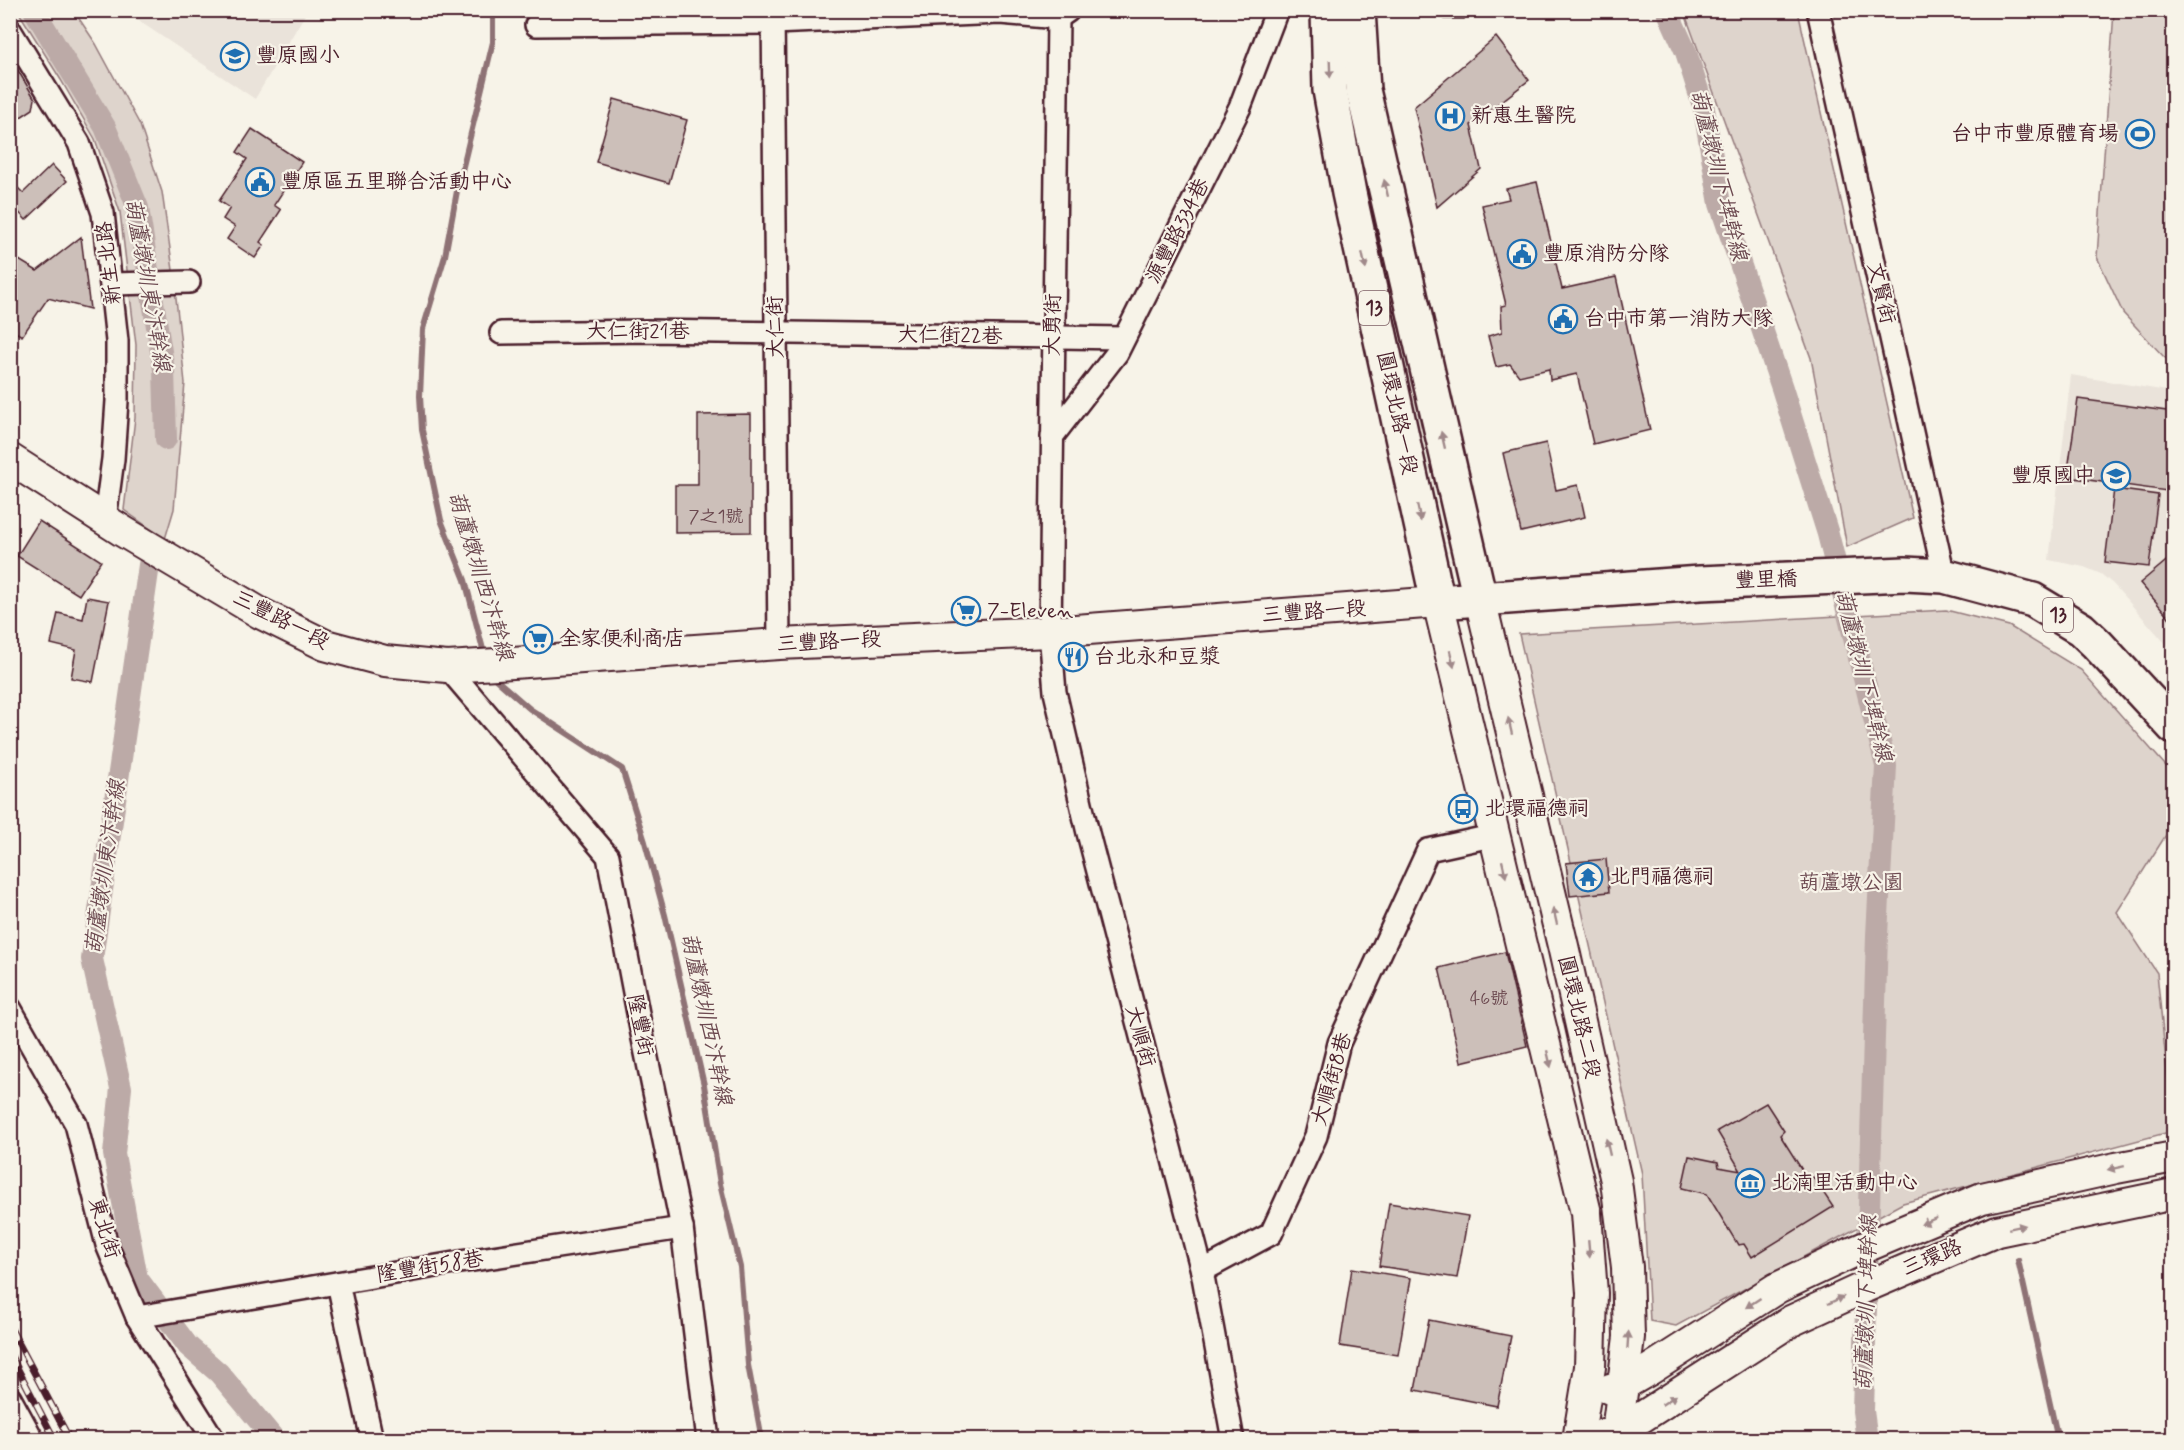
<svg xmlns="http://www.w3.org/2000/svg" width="2184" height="1450" viewBox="0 0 2184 1450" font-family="Mynerve,'LXGW WenKai TC',sans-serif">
<rect width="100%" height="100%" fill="#f7f3e8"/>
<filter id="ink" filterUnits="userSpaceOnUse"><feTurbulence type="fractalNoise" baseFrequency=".0167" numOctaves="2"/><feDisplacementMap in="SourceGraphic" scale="12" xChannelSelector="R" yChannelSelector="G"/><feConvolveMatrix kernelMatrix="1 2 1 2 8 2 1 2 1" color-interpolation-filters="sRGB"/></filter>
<g filter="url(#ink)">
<g fill="#eae3da">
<path d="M 124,11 L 307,11 L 255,99 Z"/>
<path d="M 2071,375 L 2173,392 L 2173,652 L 2113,584 L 2101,574 L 2084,567 L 2049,560 Z"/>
</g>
<g fill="#ded4cc" stroke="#947a7c" stroke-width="1.5">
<path d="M 18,11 L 74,11 L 96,44 L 140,125 L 162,192 L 173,270 L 185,383 L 174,509 L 165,539 L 124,510 L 135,418 L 136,345 L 120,212 L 95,139 L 61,80 Z"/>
<path d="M 1684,11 L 1798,11 L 1913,518 L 1847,547 L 1811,358 Z"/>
<path d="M 2114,11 L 2173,11 L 2173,363 L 2164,357 L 2123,313 L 2097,257 Z"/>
<path d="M 1946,610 L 2009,626 L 2081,670 L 2173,774 L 2173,824 L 2117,912 L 2157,973 L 2173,1131 L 1903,1203 L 1676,1326 L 1650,1321 L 1642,1174 L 1519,634 Z"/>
</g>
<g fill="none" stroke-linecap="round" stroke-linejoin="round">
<g stroke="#8e7275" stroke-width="6">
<path d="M 485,657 L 465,580 L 441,520 L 422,430 L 420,396 L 423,329 L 445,256 L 457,191 L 493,42 L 493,10"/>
<path d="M 491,675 L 530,709 L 622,769 L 645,842 L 665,915 L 704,1085 L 720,1184 L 740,1267 L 748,1365 L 762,1440"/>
<path d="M 2018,1260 L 2058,1440"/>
</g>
<g stroke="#bcaaa7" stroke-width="22">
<path d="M 34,10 L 105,127 L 138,208 L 164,370 L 166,439"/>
<path d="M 1667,10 L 1686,52 L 1704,109 L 1720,204 L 1782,388 L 1828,534 L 1886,766 L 1877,935 L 1863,1411 L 1867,1440"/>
<path d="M 149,565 L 92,959 L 121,1088 L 114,1154 L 137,1278 L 188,1346 L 219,1373 L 275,1440"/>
</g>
</g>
<g fill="#ccbfb9" stroke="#4a1f2b" stroke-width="1.5">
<path d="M 1445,10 L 1464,10 L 1464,19 L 1444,19 Z"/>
<path d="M 1496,37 L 1529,80 L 1471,125 L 1481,169 L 1437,207 L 1414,107 Z"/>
<path d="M 10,57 L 35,99 L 33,109 L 10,124 Z"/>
<path d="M 614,99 L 687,120 L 669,183 L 596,162 Z"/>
<path d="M 252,129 L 302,162 L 274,205 L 281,210 L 260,242 L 264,245 L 255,258 L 227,239 L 235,227 L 223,219 L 230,208 L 219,201 L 247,159 L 237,152 Z"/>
<path d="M 52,165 L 67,181 L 26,220 L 10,203 L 10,180 L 23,193 Z"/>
<path d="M 1537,182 L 1562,289 L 1616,277 L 1650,430 L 1593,444 L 1577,374 L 1550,380 L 1549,369 L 1519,376 L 1510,364 L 1496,367 L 1488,336 L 1502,332 L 1501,306 L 1506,305 L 1482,205 L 1509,199 L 1506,189 Z"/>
<path d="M 81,237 L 90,309 L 48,298 L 22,336 L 10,329 L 10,271 L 19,260 L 37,271 Z"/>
<path d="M 2078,399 L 2174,412 L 2174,492 L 2067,477 Z"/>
<path d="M 751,414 L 751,532 L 675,533 L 675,485 L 698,485 L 698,415 Z"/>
<path d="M 1546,443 L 1556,490 L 1578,485 L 1585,517 L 1521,532 L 1503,453 Z"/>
<path d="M 2114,489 L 2158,495 L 2149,567 L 2105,562 Z"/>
<path d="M 39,521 L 101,561 L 79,595 L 17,556 Z"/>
<path d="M 2171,557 L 2174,560 L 2174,623 L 2140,583 Z"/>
<path d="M 87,597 L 109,601 L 93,682 L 71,678 L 76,650 L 51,644 L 58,613 L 83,619 Z"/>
<path d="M 1606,859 L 1609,892 L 1570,896 L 1566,863 Z"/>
<path d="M 1505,952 L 1527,1046 L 1461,1062 L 1439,968 Z"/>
<path d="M 1766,1103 L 1784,1131 L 1780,1135 L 1807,1178 L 1813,1177 L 1833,1207 L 1752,1257 L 1744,1244 L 1738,1245 L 1707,1194 L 1682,1188 L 1689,1156 L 1718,1162 L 1719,1167 L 1741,1171 L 1717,1131 Z"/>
<path d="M 1389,1203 L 1468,1216 L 1457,1278 L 1379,1266 Z"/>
<path d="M 1352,1268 L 1411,1278 L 1398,1355 L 1340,1346 Z"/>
<path d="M 1429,1320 L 1511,1336 L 1497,1406 L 1415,1390 Z"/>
</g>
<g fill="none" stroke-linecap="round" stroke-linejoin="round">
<g stroke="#4a1f2b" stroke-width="26">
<g id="street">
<path d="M 773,10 L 779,644"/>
<path d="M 1818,10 L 1944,576"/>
<path d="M 1058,18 L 1050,632 L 1055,692 L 1088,833 L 1202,1271 L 1233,1440"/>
<path d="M 536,25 L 773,23 L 1000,13 L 1058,18 L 1068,11"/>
<path d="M 10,30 L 79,143 L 103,213 L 117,341 L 117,401 L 113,459 L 105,519"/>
<path d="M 112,284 L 189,282"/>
<path d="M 501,333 L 648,331 L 1124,338"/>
<path d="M 1052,437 L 1117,353 L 1240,107 L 1277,10"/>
<path d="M 447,667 L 608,856 L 641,1029 L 682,1228 L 708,1440"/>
<path d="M 10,1008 L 76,1124 L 107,1245 L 137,1317 L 214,1440"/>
<path d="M 1202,1271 L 1271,1234 L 1316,1136 L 1339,1043 L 1428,850 L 1496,835"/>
<path d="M 338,1283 L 372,1440"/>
<path d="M 137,1317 L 460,1262 L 682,1228"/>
<path d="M 10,1398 L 33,1440"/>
</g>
</g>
<g stroke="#4a1f2b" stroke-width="34">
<g id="secondary">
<path d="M 10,459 L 124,532 L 260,613 L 325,645 L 385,661 L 447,667 L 513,663 L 779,644 L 1050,632 L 1438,602 L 1586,1213 L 1592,1293 L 1590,1367 L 1578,1440"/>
<path d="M 1480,599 L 1563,946 L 1616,1181 L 1627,1267 L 1629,1337 L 1616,1440"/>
<path d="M 1610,1389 L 1623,1385 L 1649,1370 L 1777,1288 L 1851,1253 L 1982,1198 L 2116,1168 L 2174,1157"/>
<path d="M 1604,1434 L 1619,1430 L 1642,1417 L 1791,1321 L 1865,1287 L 1997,1231 L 2174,1194"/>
</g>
</g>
<g stroke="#4a1f2b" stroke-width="38">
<g id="primary">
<path d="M 1328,10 L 1330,90 L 1349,193 L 1438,602 L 1700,583 L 1905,574 L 1944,576 L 2033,600 L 2081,629 L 2097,644 L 2174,727"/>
<path d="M 1358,10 L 1363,90 L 1480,599"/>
</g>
</g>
<use href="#street" stroke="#f7f3e8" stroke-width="21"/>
<use href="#secondary" stroke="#f7f3e8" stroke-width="30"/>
<use href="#primary" stroke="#f7f3e8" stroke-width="33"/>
<g stroke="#4a1f2b" stroke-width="7">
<g id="rail">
<path d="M 10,1327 L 70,1440"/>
<path d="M 10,1354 L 55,1440"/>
</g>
</g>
<use href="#rail" stroke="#f7f3e8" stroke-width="4.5" stroke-dasharray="14" stroke-linecap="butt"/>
</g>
<defs><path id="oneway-solid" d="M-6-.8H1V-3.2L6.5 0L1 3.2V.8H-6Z" transform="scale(1.5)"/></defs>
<g fill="#a0898a">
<use href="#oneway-solid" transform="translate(1330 69) rotate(88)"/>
<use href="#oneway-solid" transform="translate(1386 188) rotate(-103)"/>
<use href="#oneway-solid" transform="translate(1364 261) rotate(78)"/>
<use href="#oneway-solid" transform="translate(1443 440) rotate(-103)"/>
<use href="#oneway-solid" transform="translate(1419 513) rotate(78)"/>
<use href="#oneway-solid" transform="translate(1452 659) rotate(76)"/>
<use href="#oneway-solid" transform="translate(1510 726) rotate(-103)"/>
<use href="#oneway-solid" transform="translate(1504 869) rotate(77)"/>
<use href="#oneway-solid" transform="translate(1555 916) rotate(-103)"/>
<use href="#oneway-solid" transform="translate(1549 1059) rotate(77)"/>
<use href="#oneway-solid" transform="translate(1608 1147) rotate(-103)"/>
<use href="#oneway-solid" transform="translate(2116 1168) rotate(168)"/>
<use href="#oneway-solid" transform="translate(1929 1221) rotate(157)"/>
<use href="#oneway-solid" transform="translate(2017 1227) rotate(-12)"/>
<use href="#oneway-solid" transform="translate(1589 1249) rotate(85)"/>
<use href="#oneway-solid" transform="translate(1836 1300) rotate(-25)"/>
<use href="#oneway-solid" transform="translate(1753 1303) rotate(147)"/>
<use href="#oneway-solid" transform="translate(1628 1340) rotate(-86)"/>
<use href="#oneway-solid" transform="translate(1669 1400) rotate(-33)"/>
</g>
</g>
<defs>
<g id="school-ring" transform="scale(1.5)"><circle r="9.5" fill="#f7f3e8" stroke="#1f6fb2" stroke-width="1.5"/><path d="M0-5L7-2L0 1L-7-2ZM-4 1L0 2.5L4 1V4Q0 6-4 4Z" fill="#1f6fb2"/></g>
<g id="hospital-ring" transform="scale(1.5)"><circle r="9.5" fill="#f7f3e8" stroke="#1f6fb2" stroke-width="1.5"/><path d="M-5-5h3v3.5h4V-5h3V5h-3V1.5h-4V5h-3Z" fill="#1f6fb2"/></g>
<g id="stadium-ring" transform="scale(1.5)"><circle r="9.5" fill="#f7f3e8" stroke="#1f6fb2" stroke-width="1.5"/><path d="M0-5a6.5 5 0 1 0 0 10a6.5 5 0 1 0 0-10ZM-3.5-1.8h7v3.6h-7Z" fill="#1f6fb2"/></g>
<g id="civic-ring" transform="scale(1.5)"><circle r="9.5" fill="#f7f3e8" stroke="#1f6fb2" stroke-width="1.5"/><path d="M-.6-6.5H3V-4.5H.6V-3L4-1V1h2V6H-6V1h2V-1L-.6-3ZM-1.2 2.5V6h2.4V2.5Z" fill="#1f6fb2"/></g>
<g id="supermarket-ring" transform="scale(1.5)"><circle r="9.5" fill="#f7f3e8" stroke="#1f6fb2" stroke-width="1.5"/><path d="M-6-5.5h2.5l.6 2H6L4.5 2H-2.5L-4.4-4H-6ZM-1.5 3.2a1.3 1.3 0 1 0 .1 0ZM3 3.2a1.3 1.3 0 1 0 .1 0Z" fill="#1f6fb2"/></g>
<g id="restaurant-ring" transform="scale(1.5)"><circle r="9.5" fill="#f7f3e8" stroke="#1f6fb2" stroke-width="1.5"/><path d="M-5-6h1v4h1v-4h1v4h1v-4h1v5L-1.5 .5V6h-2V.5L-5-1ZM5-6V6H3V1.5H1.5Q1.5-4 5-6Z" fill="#1f6fb2"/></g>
<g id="bus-ring" transform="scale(1.5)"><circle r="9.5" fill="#f7f3e8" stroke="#1f6fb2" stroke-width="1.5"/><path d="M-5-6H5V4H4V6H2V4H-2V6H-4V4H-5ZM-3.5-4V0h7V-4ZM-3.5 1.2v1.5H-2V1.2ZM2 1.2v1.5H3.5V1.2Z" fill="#1f6fb2"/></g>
<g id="temple-ring" transform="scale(1.5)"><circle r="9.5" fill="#f7f3e8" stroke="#1f6fb2" stroke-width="1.5"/><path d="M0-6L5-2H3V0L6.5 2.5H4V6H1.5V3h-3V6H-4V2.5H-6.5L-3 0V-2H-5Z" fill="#1f6fb2"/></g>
<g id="museum-ring" transform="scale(1.5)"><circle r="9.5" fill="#f7f3e8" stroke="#1f6fb2" stroke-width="1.5"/><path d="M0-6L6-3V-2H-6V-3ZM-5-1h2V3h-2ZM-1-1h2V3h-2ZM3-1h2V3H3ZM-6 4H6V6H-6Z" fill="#1f6fb2"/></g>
</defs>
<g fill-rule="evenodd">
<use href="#school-ring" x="235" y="56"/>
<use href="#hospital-ring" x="1450" y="116"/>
<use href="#stadium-ring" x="2140" y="134"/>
<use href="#civic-ring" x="260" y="182"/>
<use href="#civic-ring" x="1522" y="254"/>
<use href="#civic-ring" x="1563" y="319"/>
<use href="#school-ring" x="2116" y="476"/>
<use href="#supermarket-ring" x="966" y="611"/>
<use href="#supermarket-ring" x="538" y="639"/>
<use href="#restaurant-ring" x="1073" y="657"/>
<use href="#bus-ring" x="1463" y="809"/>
<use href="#temple-ring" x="1588" y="877"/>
<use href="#museum-ring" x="1750" y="1183"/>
</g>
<g text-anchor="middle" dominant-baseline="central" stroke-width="4.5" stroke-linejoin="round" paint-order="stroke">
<g font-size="18" fill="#6a474e">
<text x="716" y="517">7之1號</text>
<text x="1489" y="999">46號</text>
</g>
<g fill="#f7f3e8" stroke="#7e5f64" stroke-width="1.5">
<rect x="1359" y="291" width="30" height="34" rx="4.5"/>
<rect x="2043" y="598" width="30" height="34" rx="4.5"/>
</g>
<g font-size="20" font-weight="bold" fill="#4a1f2b">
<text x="1374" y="308">13</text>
<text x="2058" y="615">13</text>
</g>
<g font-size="21" fill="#4a1f2b" stroke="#f7f3e8" text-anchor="start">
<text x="256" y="56">豐原國小</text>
<text x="1471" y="116">新惠生醫院</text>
<text x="2119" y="134" text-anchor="end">台中市豐原體育場</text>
<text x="281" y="182">豐原區五里聯合活動中心</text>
<text x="1543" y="254">豐原消防分隊</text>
<text x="1584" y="319">台中市第一消防大隊</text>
<text x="2095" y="476" text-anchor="end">豐原國中</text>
<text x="987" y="611">7-Eleven</text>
<text x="559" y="639">全家便利商店</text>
<text x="1094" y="657">台北永和豆漿</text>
<text x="1484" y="809">北環福德祠</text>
<text x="1609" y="877">北門福德祠</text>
<text x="1771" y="1183">北湳里活動中心</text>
</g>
<g font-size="21" fill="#4a1f2b" stroke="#f7f3e8">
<text transform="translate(1178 231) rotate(-63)">源豐路334巷</text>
<text transform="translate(109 263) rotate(-97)">新生北路</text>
<text transform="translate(1881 293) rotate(77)">文賢街</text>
<text transform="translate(1053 325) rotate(-89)">大勇街</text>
<text transform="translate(776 327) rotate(-91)">大仁街</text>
<text x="638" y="332">大仁街21巷</text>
<text transform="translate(950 336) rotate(1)">大仁街22巷</text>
<text transform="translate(1397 413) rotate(78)">圓環北路一段</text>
<text transform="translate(1766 580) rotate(-2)">豐里橋</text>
<text transform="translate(1314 612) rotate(-4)">三豐路一段</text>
<text transform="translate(281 620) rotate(27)">三豐路一段</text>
<text transform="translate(829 642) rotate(-3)">三豐路一段</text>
<text transform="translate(1579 1017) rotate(77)">圓環北路二段</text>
<text transform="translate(640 1025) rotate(79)">隆豐街</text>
<text transform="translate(1140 1036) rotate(75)">大順街</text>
<text transform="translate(1332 1079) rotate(-74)">大順街8巷</text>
<text transform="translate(104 1228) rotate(73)">東北街</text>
<text transform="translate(1932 1258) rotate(-23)">三環路</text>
<text transform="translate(430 1267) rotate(-9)">隆豐街58巷</text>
</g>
<g font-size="21" fill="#6f4c53" stroke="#f7f3e8">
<text x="1851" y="883">葫蘆墩公園</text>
</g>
<g font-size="22" font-style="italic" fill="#6c4950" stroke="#f7f3e8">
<text transform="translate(1718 175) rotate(76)">葫蘆墩圳下埤幹線</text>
<text transform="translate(147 285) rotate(80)">葫蘆墩圳東汴幹線</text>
<text transform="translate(480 576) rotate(73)">葫蘆燉圳西汴幹線</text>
<text transform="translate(1863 676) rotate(76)">葫蘆墩圳下埤幹線</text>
<text transform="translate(106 867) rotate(-82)">葫蘆墩圳東汴幹線</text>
<text transform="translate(706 1019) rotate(78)">葫蘆燉圳西汴幹線</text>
<text transform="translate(1867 1303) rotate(-88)">葫蘆墩圳下埤幹線</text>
</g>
</g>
<rect width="2184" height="1450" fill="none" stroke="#f7f3e8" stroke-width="36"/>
<rect x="18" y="18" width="2148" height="1414" fill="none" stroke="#4a1f2b" stroke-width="2" filter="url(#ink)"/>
</svg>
